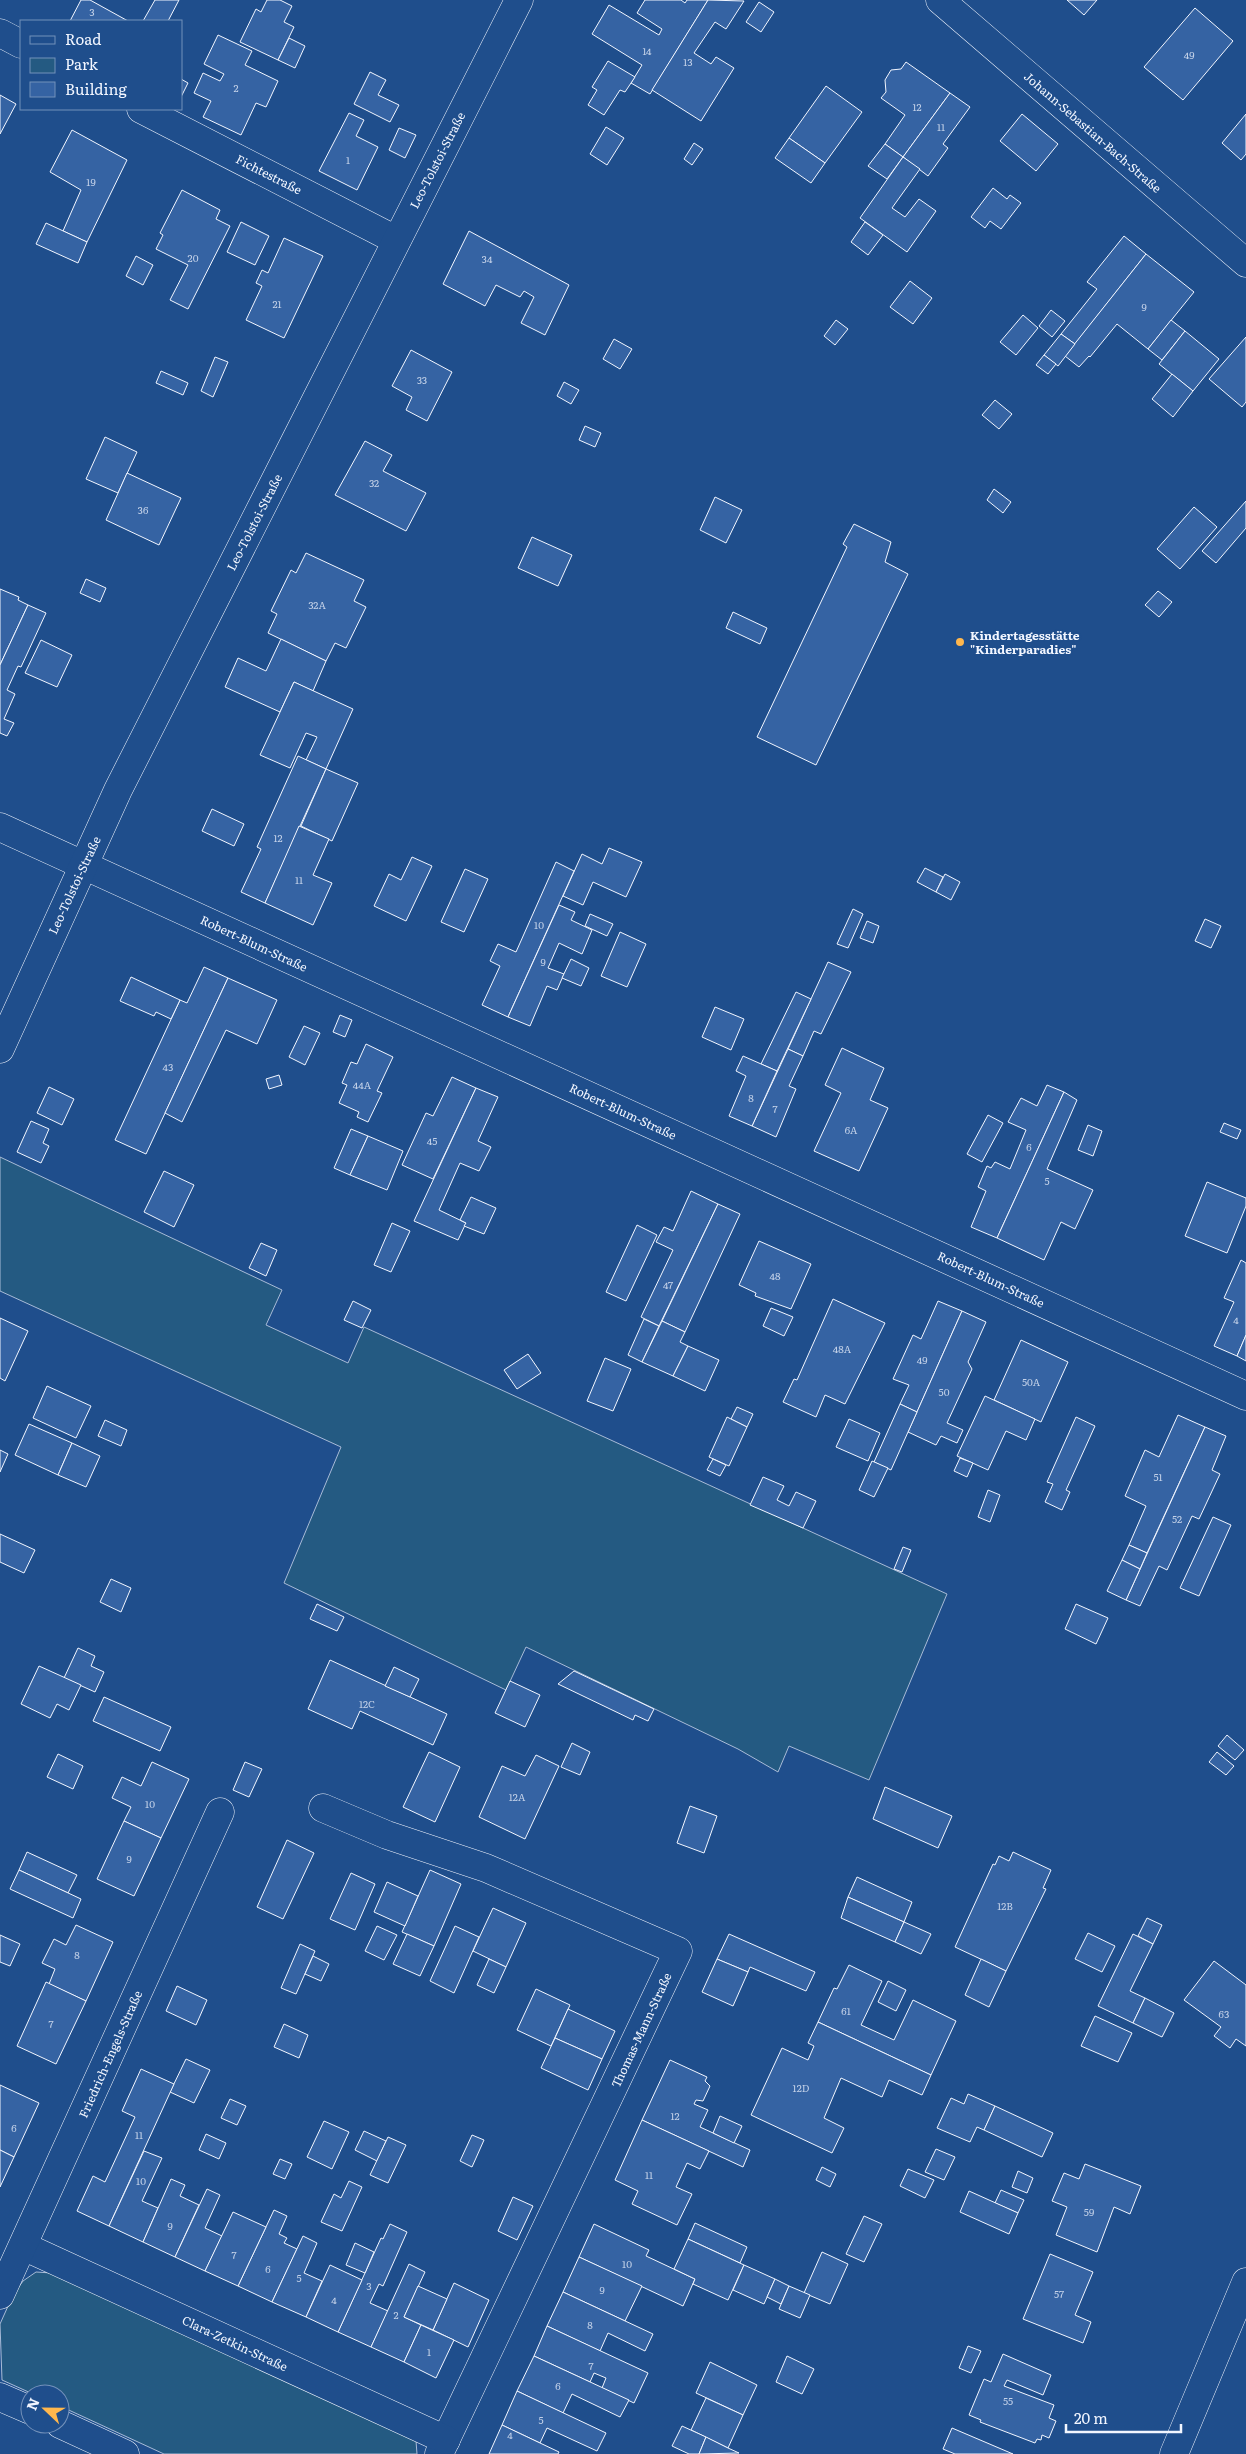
<svg xmlns="http://www.w3.org/2000/svg" width="1246" height="2454" viewBox="0 0 1246 2454" font-family="Literata,serif">
<rect width="100%" height="100%" fill="#1f4e8c"/>
<g fill="#245a82" stroke="#a8bbd7">
<path d="M 0,1157 L 282,1290 L 266,1325 L 348,1363 L 364,1327 L 947,1594 L 869,1780 L 789,1746 L 778,1772 L 738,1749 L 526,1647 L 506,1690 L 284,1583 L 341,1447 L 0,1291 Z"/>
<path d="M 36,2272 L 52,2273 L 416,2441 L 417,2454 L 164,2454 L 60,2406 L 60,2394 L 33,2394 L 2,2380 L 0,2324 L 13,2295 L 23,2281 Z"/>
</g>
<g fill="#3563a3" stroke="#f2f6ff">
<path d="M 81,0 L 90,0 L 128,21 L 70,21 Z"/>
<path d="M 155,0 L 179,0 L 168,21 L 143,21 Z"/>
<path d="M 267,0 L 280,0 L 292,6 L 284,22 L 294,27 L 278,60 L 240,42 L 256,9 L 261,12 Z"/>
<path d="M 645,0 L 681,0 L 685,3 L 687,0 L 708,0 L 650,94 L 631,83 L 642,65 L 592,34 L 609,5 L 659,35 L 662,29 L 637,13 Z"/>
<path d="M 708,0 L 744,1 L 726,29 L 715,22 L 694,53 L 711,64 L 716,57 L 734,68 L 701,121 L 652,90 Z"/>
<path d="M 1067,0 L 1097,0 L 1084,15 Z"/>
<path d="M 759,2 L 774,12 L 761,32 L 746,22 Z"/>
<path d="M 1195,8 L 1233,41 L 1183,100 L 1144,67 Z"/>
<path d="M 218,35 L 252,51 L 245,65 L 278,81 L 266,107 L 256,103 L 241,135 L 203,117 L 211,101 L 194,93 L 203,73 L 220,81 L 224,74 L 204,64 Z"/>
<path d="M 289,38 L 305,46 L 295,68 L 278,60 Z"/>
<path d="M 608,61 L 635,77 L 625,92 L 620,90 L 604,115 L 588,105 L 597,90 L 592,87 Z"/>
<path d="M 906,62 L 950,93 L 903,157 L 885,144 L 905,115 L 881,98 L 886,92 L 885,80 L 891,70 L 901,69 Z"/>
<path d="M 370,72 L 386,80 L 378,95 L 399,105 L 390,122 L 354,104 Z"/>
<path d="M 181,79 L 188,83 L 181,97 Z"/>
<path d="M 826,86 L 862,112 L 825,163 L 789,138 Z"/>
<path d="M 950,93 L 970,107 L 943,144 L 948,148 L 928,176 L 903,157 Z"/>
<path d="M 0,95 L 16,104 L 0,134 Z"/>
<path d="M 349,113 L 364,120 L 356,136 L 378,147 L 357,190 L 319,171 Z"/>
<path d="M 1022,114 L 1058,144 L 1036,171 L 1000,141 Z"/>
<path d="M 1246,114 L 1246,154 L 1241,160 L 1222,143 Z"/>
<path d="M 606,127 L 624,138 L 607,165 L 590,154 Z"/>
<path d="M 399,128 L 416,135 L 405,158 L 389,150 Z"/>
<path d="M 72,130 L 127,160 L 87,242 L 63,231 L 81,190 L 50,172 Z"/>
<path d="M 789,138 L 825,163 L 811,183 L 775,158 Z"/>
<path d="M 694,143 L 703,149 L 692,165 L 684,159 Z"/>
<path d="M 885,144 L 903,157 L 887,179 L 868,166 Z"/>
<path d="M 903,157 L 920,169 L 892,208 L 905,217 L 919,199 L 936,211 L 907,252 L 860,218 Z"/>
<path d="M 993,188 L 1007,199 L 1010,195 L 1021,203 L 1001,229 L 990,221 L 985,228 L 971,217 Z"/>
<path d="M 182,190 L 220,210 L 216,219 L 230,226 L 188,309 L 170,300 L 188,265 L 156,249 L 163,235 L 160,233 Z"/>
<path d="M 241,222 L 269,236 L 255,265 L 227,252 Z"/>
<path d="M 865,222 L 883,235 L 868,255 L 851,242 Z"/>
<path d="M 46,223 L 87,242 L 78,263 L 36,244 Z"/>
<path d="M 469,231 L 569,285 L 545,335 L 521,323 L 534,297 L 524,291 L 520,297 L 496,285 L 485,306 L 443,284 Z"/>
<path d="M 1124,236 L 1146,254 L 1075,344 L 1061,334 L 1097,289 L 1087,282 Z"/>
<path d="M 284,238 L 323,256 L 284,338 L 246,320 L 262,286 L 256,283 L 262,270 L 268,273 Z"/>
<path d="M 1146,254 L 1194,292 L 1148,349 L 1117,324 L 1090,357 L 1089,356 L 1079,367 L 1065,356 Z"/>
<path d="M 136,256 L 153,265 L 143,285 L 126,276 Z"/>
<path d="M 910,281 L 932,298 L 913,324 L 890,307 Z"/>
<path d="M 1051,310 L 1065,321 L 1052,337 L 1039,326 Z"/>
<path d="M 1023,315 L 1038,328 L 1016,355 L 1000,342 Z"/>
<path d="M 836,320 L 848,329 L 835,345 L 824,336 Z"/>
<path d="M 1171,320 L 1185,331 L 1162,360 L 1148,349 Z"/>
<path d="M 1185,331 L 1219,359 L 1193,391 L 1159,364 Z"/>
<path d="M 1061,334 L 1075,344 L 1058,366 L 1044,355 Z"/>
<path d="M 1246,337 L 1246,402 L 1242,407 L 1209,379 Z"/>
<path d="M 614,339 L 632,349 L 620,369 L 603,359 Z"/>
<path d="M 411,350 L 452,372 L 427,421 L 406,410 L 412,397 L 392,386 Z"/>
<path d="M 1044,355 L 1056,364 L 1048,374 L 1036,365 Z"/>
<path d="M 215,357 L 228,362 L 213,397 L 201,391 Z"/>
<path d="M 161,371 L 188,383 L 183,395 L 156,383 Z"/>
<path d="M 1172,374 L 1193,391 L 1173,417 L 1152,399 Z"/>
<path d="M 564,382 L 579,390 L 571,404 L 557,396 Z"/>
<path d="M 995,400 L 1012,414 L 999,429 L 982,415 Z"/>
<path d="M 585,426 L 601,433 L 595,447 L 579,440 Z"/>
<path d="M 105,437 L 137,452 L 118,493 L 86,479 Z"/>
<path d="M 365,441 L 392,455 L 383,471 L 426,493 L 406,531 L 335,495 Z"/>
<path d="M 127,473 L 181,498 L 159,545 L 106,520 Z"/>
<path d="M 994,489 L 1011,502 L 1003,513 L 987,500 Z"/>
<path d="M 715,497 L 742,510 L 726,543 L 700,530 Z"/>
<path d="M 1246,501 L 1246,528 L 1216,563 L 1202,551 Z"/>
<path d="M 1194,507 L 1217,527 L 1180,569 L 1157,549 Z"/>
<path d="M 854,524 L 891,542 L 885,562 L 908,574 L 816,765 L 757,737 L 847,547 L 843,544 Z"/>
<path d="M 532,537 L 572,555 L 558,586 L 518,568 Z"/>
<path d="M 306,553 L 364,580 L 354,601 L 366,607 L 346,648 L 335,643 L 326,661 L 268,633 L 277,614 L 271,611 L 291,570 L 296,573 Z"/>
<path d="M 86,579 L 106,588 L 100,602 L 80,593 Z"/>
<path d="M 0,589 L 19,597 L 18,600 L 28,605 L 0,665 Z"/>
<path d="M 1158,591 L 1172,602 L 1159,617 L 1145,605 Z"/>
<path d="M 28,605 L 46,613 L 21,667 L 18,666 L 7,690 L 15,694 L 4,719 L 14,723 L 7,736 L 0,733 L 0,665 Z"/>
<path d="M 733,612 L 767,628 L 760,644 L 726,628 Z"/>
<path d="M 281,639 L 326,661 L 313,691 L 294,682 L 280,712 L 225,687 L 238,658 L 266,671 Z"/>
<path d="M 41,640 L 72,655 L 57,687 L 25,673 Z"/>
<path d="M 294,682 L 353,709 L 326,769 L 306,760 L 317,737 L 306,733 L 290,768 L 260,755 Z"/>
<path d="M 298,756 L 326,769 L 265,903 L 241,892 L 261,849 L 257,847 Z"/>
<path d="M 326,769 L 358,783 L 332,841 L 301,826 Z"/>
<path d="M 212,809 L 244,824 L 234,846 L 202,831 Z"/>
<path d="M 299,826 L 329,839 L 313,875 L 332,883 L 313,925 L 265,903 Z"/>
<path d="M 609,848 L 642,862 L 626,897 L 593,882 L 583,905 L 563,896 L 582,854 L 602,864 Z"/>
<path d="M 412,857 L 432,866 L 406,921 L 374,906 L 389,874 L 401,880 Z"/>
<path d="M 556,862 L 574,871 L 508,1017 L 482,1005 L 500,966 L 490,961 L 498,944 L 516,952 Z"/>
<path d="M 925,868 L 943,877 L 936,892 L 917,882 Z"/>
<path d="M 465,869 L 488,879 L 464,932 L 441,922 Z"/>
<path d="M 945,874 L 960,882 L 951,900 L 936,892 Z"/>
<path d="M 559,905 L 575,912 L 571,920 L 592,930 L 582,954 L 559,943 L 548,968 L 564,974 L 557,990 L 547,986 L 530,1026 L 508,1017 Z"/>
<path d="M 853,909 L 863,914 L 848,948 L 837,944 Z"/>
<path d="M 590,914 L 613,924 L 607,936 L 585,926 Z"/>
<path d="M 1205,919 L 1221,926 L 1211,948 L 1195,941 Z"/>
<path d="M 867,921 L 879,926 L 873,943 L 860,938 Z"/>
<path d="M 620,932 L 646,944 L 627,987 L 601,976 Z"/>
<path d="M 571,959 L 589,968 L 581,986 L 562,978 Z"/>
<path d="M 828,962 L 851,972 L 821,1034 L 814,1031 L 803,1056 L 788,1049 Z"/>
<path d="M 204,967 L 228,978 L 146,1154 L 115,1140 L 180,1000 L 187,1003 Z"/>
<path d="M 131,977 L 180,1000 L 171,1019 L 156,1012 L 154,1016 L 120,1001 Z"/>
<path d="M 228,978 L 277,1000 L 257,1044 L 226,1030 L 182,1122 L 165,1113 Z"/>
<path d="M 796,992 L 811,999 L 777,1071 L 761,1064 Z"/>
<path d="M 715,1007 L 744,1019 L 731,1050 L 702,1037 Z"/>
<path d="M 340,1015 L 352,1020 L 345,1037 L 333,1032 Z"/>
<path d="M 304,1026 L 320,1033 L 305,1065 L 289,1057 Z"/>
<path d="M 366,1044 L 393,1057 L 377,1091 L 382,1093 L 368,1122 L 357,1117 L 359,1112 L 339,1103 L 347,1085 L 342,1083 L 351,1062 L 357,1064 Z"/>
<path d="M 842,1048 L 884,1068 L 870,1100 L 888,1108 L 859,1171 L 814,1151 L 841,1093 L 825,1085 Z"/>
<path d="M 788,1049 L 803,1056 L 789,1086 L 796,1089 L 776,1137 L 752,1126 Z"/>
<path d="M 743,1056 L 777,1071 L 752,1126 L 729,1116 L 746,1076 L 736,1071 Z"/>
<path d="M 279,1075 L 282,1085 L 269,1089 L 266,1079 Z"/>
<path d="M 452,1077 L 476,1088 L 433,1179 L 402,1165 L 426,1113 L 433,1116 Z"/>
<path d="M 1047,1085 L 1064,1092 L 997,1238 L 971,1227 L 986,1191 L 978,1187 L 987,1166 L 991,1168 L 995,1162 L 1010,1169 L 1026,1130 L 1008,1122 L 1021,1098 L 1037,1106 Z"/>
<path d="M 49,1087 L 74,1099 L 62,1125 L 37,1113 Z"/>
<path d="M 476,1088 L 498,1097 L 478,1141 L 491,1147 L 479,1171 L 460,1163 L 439,1210 L 466,1223 L 458,1240 L 414,1221 Z"/>
<path d="M 1064,1092 L 1077,1100 L 1047,1169 L 1093,1190 L 1075,1229 L 1061,1222 L 1044,1260 L 997,1238 Z"/>
<path d="M 988,1115 L 1003,1123 L 982,1162 L 967,1154 Z"/>
<path d="M 31,1121 L 49,1129 L 43,1143 L 49,1146 L 41,1163 L 17,1152 Z"/>
<path d="M 1224,1123 L 1241,1130 L 1237,1139 L 1220,1132 Z"/>
<path d="M 1088,1125 L 1102,1131 L 1093,1156 L 1078,1150 Z"/>
<path d="M 351,1129 L 368,1136 L 350,1175 L 334,1168 Z"/>
<path d="M 368,1136 L 403,1151 L 387,1190 L 350,1175 Z"/>
<path d="M 164,1171 L 194,1185 L 174,1227 L 144,1212 Z"/>
<path d="M 1207,1182 L 1246,1198 L 1246,1206 L 1227,1253 L 1185,1236 Z"/>
<path d="M 691,1191 L 718,1204 L 659,1326 L 641,1317 L 673,1250 L 656,1242 L 664,1227 L 673,1231 Z"/>
<path d="M 471,1197 L 496,1208 L 484,1234 L 464,1226 L 466,1223 L 460,1220 Z"/>
<path d="M 718,1204 L 740,1214 L 685,1332 L 662,1321 Z"/>
<path d="M 392,1223 L 410,1231 L 391,1272 L 374,1265 Z"/>
<path d="M 637,1225 L 657,1235 L 626,1301 L 606,1292 Z"/>
<path d="M 759,1241 L 811,1264 L 791,1309 L 755,1296 L 756,1293 L 739,1285 Z"/>
<path d="M 261,1243 L 277,1250 L 266,1276 L 249,1268 Z"/>
<path d="M 1241,1260 L 1246,1263 L 1246,1335 L 1237,1356 L 1214,1346 L 1234,1302 L 1224,1298 Z"/>
<path d="M 833,1299 L 885,1323 L 845,1404 L 825,1395 L 816,1417 L 783,1402 L 794,1379 L 797,1380 Z"/>
<path d="M 353,1301 L 371,1310 L 362,1328 L 344,1320 Z"/>
<path d="M 938,1301 L 962,1311 L 917,1412 L 900,1404 L 909,1385 L 893,1379 L 913,1335 L 921,1339 Z"/>
<path d="M 771,1308 L 793,1317 L 784,1336 L 763,1326 Z"/>
<path d="M 962,1311 L 986,1322 L 968,1362 L 972,1369 L 947,1423 L 963,1430 L 957,1443 L 941,1436 L 936,1445 L 908,1432 Z"/>
<path d="M 0,1318 L 28,1331 L 5,1381 L 0,1378 Z"/>
<path d="M 644,1319 L 659,1326 L 642,1362 L 628,1355 Z"/>
<path d="M 662,1321 L 685,1332 L 680,1342 L 688,1346 L 673,1376 L 642,1362 Z"/>
<path d="M 1246,1335 L 1246,1361 L 1237,1356 Z"/>
<path d="M 1021,1340 L 1068,1362 L 1041,1422 L 994,1400 Z"/>
<path d="M 688,1346 L 719,1360 L 705,1391 L 673,1376 Z"/>
<path d="M 528,1354 L 541,1373 L 517,1389 L 504,1370 Z"/>
<path d="M 605,1358 L 631,1369 L 613,1411 L 587,1401 Z"/>
<path d="M 47,1386 L 91,1406 L 76,1438 L 33,1418 Z"/>
<path d="M 985,1396 L 1035,1419 L 1026,1440 L 1006,1431 L 988,1470 L 957,1456 Z"/>
<path d="M 900,1404 L 917,1412 L 891,1470 L 874,1462 Z"/>
<path d="M 737,1407 L 753,1414 L 747,1427 L 731,1419 Z"/>
<path d="M 1178,1415 L 1205,1427 L 1147,1553 L 1129,1545 L 1146,1506 L 1125,1496 L 1145,1450 L 1159,1457 Z"/>
<path d="M 727,1417 L 747,1427 L 729,1466 L 709,1457 Z"/>
<path d="M 1076,1417 L 1095,1426 L 1066,1490 L 1070,1492 L 1062,1510 L 1045,1502 L 1053,1484 L 1047,1482 Z"/>
<path d="M 849,1419 L 880,1433 L 868,1461 L 836,1447 Z"/>
<path d="M 105,1420 L 127,1430 L 121,1446 L 98,1436 Z"/>
<path d="M 29,1424 L 72,1443 L 58,1475 L 15,1455 Z"/>
<path d="M 1205,1427 L 1226,1436 L 1212,1470 L 1220,1474 L 1199,1519 L 1192,1516 L 1167,1570 L 1159,1566 L 1140,1606 L 1126,1600 Z"/>
<path d="M 72,1443 L 100,1456 L 86,1487 L 58,1475 Z"/>
<path d="M 0,1450 L 8,1454 L 0,1472 Z"/>
<path d="M 960,1458 L 973,1463 L 967,1477 L 954,1471 Z"/>
<path d="M 713,1459 L 726,1465 L 720,1476 L 707,1470 Z"/>
<path d="M 872,1461 L 888,1468 L 874,1497 L 859,1490 Z"/>
<path d="M 763,1477 L 784,1486 L 777,1500 L 789,1506 L 796,1492 L 816,1501 L 803,1528 L 750,1505 Z"/>
<path d="M 988,1490 L 1000,1495 L 990,1522 L 978,1517 Z"/>
<path d="M 1213,1517 L 1231,1525 L 1199,1596 L 1180,1588 Z"/>
<path d="M 0,1534 L 35,1550 L 24,1573 L 0,1562 Z"/>
<path d="M 1129,1545 L 1147,1553 L 1140,1569 L 1122,1560 Z"/>
<path d="M 903,1547 L 911,1550 L 902,1572 L 894,1569 Z"/>
<path d="M 1122,1560 L 1140,1569 L 1126,1600 L 1107,1591 Z"/>
<path d="M 111,1579 L 131,1588 L 121,1612 L 100,1602 Z"/>
<path d="M 317,1604 L 344,1617 L 337,1631 L 310,1619 Z"/>
<path d="M 1076,1604 L 1108,1618 L 1096,1644 L 1065,1629 Z"/>
<path d="M 78,1648 L 95,1656 L 91,1666 L 104,1672 L 95,1692 L 64,1678 Z"/>
<path d="M 330,1660 L 447,1714 L 433,1745 L 360,1711 L 352,1729 L 308,1709 Z"/>
<path d="M 39,1666 L 81,1685 L 69,1710 L 57,1704 L 50,1718 L 21,1704 Z"/>
<path d="M 394,1667 L 419,1679 L 410,1697 L 385,1686 Z"/>
<path d="M 574,1671 L 654,1709 L 648,1721 L 635,1715 L 633,1720 L 558,1684 Z"/>
<path d="M 510,1681 L 540,1695 L 525,1727 L 495,1713 Z"/>
<path d="M 104,1697 L 171,1727 L 160,1751 L 93,1721 Z"/>
<path d="M 1227,1735 L 1244,1750 L 1235,1760 L 1218,1746 Z"/>
<path d="M 572,1743 L 590,1752 L 580,1775 L 561,1767 Z"/>
<path d="M 429,1752 L 460,1767 L 435,1822 L 403,1807 Z"/>
<path d="M 1217,1752 L 1234,1766 L 1226,1775 L 1209,1762 Z"/>
<path d="M 58,1754 L 83,1766 L 73,1789 L 47,1777 Z"/>
<path d="M 536,1755 L 559,1766 L 525,1839 L 479,1817 L 502,1766 L 525,1776 Z"/>
<path d="M 152,1762 L 189,1779 L 161,1838 L 124,1821 L 131,1807 L 112,1798 L 122,1777 L 141,1786 Z"/>
<path d="M 245,1762 L 262,1769 L 249,1797 L 233,1790 Z"/>
<path d="M 885,1787 L 952,1816 L 938,1848 L 873,1819 Z"/>
<path d="M 690,1806 L 717,1816 L 704,1853 L 677,1843 Z"/>
<path d="M 124,1821 L 161,1838 L 134,1896 L 97,1879 Z"/>
<path d="M 287,1840 L 314,1853 L 283,1919 L 257,1907 Z"/>
<path d="M 27,1852 L 77,1875 L 68,1893 L 19,1870 Z"/>
<path d="M 1013,1852 L 1051,1870 L 1043,1888 L 1046,1889 L 1006,1971 L 955,1947 L 993,1864 L 995,1865 L 999,1856 L 1009,1861 Z"/>
<path d="M 19,1870 L 81,1899 L 73,1918 L 10,1889 Z"/>
<path d="M 430,1870 L 461,1884 L 434,1946 L 402,1932 Z"/>
<path d="M 351,1873 L 375,1884 L 355,1930 L 330,1919 Z"/>
<path d="M 857,1877 L 912,1902 L 904,1922 L 848,1897 Z"/>
<path d="M 387,1882 L 418,1896 L 405,1926 L 374,1912 Z"/>
<path d="M 848,1897 L 904,1922 L 895,1942 L 841,1918 Z"/>
<path d="M 493,1908 L 526,1923 L 506,1967 L 473,1951 Z"/>
<path d="M 1147,1918 L 1162,1925 L 1153,1944 L 1138,1936 Z"/>
<path d="M 904,1922 L 931,1934 L 921,1954 L 895,1942 Z"/>
<path d="M 76,1925 L 113,1942 L 86,2001 L 49,1984 L 55,1969 L 42,1963 L 54,1939 L 66,1945 Z"/>
<path d="M 377,1926 L 397,1935 L 384,1960 L 365,1951 Z"/>
<path d="M 455,1926 L 479,1937 L 454,1993 L 430,1981 Z"/>
<path d="M 1088,1933 L 1115,1946 L 1102,1972 L 1075,1959 Z"/>
<path d="M 407,1934 L 434,1946 L 420,1976 L 393,1964 Z"/>
<path d="M 729,1934 L 815,1972 L 806,1991 L 750,1967 L 748,1972 L 717,1959 Z"/>
<path d="M 1133,1934 L 1153,1944 L 1130,1991 L 1145,1998 L 1133,2023 L 1098,2006 Z"/>
<path d="M 0,1935 L 20,1944 L 10,1966 L 0,1962 Z"/>
<path d="M 300,1944 L 315,1951 L 296,1994 L 281,1988 Z"/>
<path d="M 313,1956 L 329,1964 L 321,1981 L 305,1974 Z"/>
<path d="M 489,1959 L 506,1967 L 494,1993 L 477,1985 Z"/>
<path d="M 717,1959 L 748,1972 L 733,2006 L 702,1992 Z"/>
<path d="M 981,1959 L 1006,1971 L 989,2007 L 965,1995 Z"/>
<path d="M 1214,1961 L 1246,1985 L 1246,2046 L 1236,2039 L 1230,2048 L 1214,2036 L 1221,2027 L 1184,2000 Z"/>
<path d="M 849,1965 L 882,1981 L 861,2025 L 894,2040 L 913,2000 L 956,2021 L 931,2075 L 818,2022 L 834,1988 L 837,1989 Z"/>
<path d="M 888,1981 L 906,1990 L 896,2011 L 878,2002 Z"/>
<path d="M 46,1982 L 86,2001 L 56,2064 L 17,2046 Z"/>
<path d="M 177,1986 L 207,2000 L 196,2025 L 166,2011 Z"/>
<path d="M 536,1989 L 570,2005 L 551,2046 L 517,2030 Z"/>
<path d="M 1145,1998 L 1174,2013 L 1162,2037 L 1133,2023 Z"/>
<path d="M 568,2009 L 615,2031 L 602,2059 L 555,2038 Z"/>
<path d="M 1095,2016 L 1132,2033 L 1118,2062 L 1081,2046 Z"/>
<path d="M 818,2022 L 931,2075 L 922,2095 L 889,2080 L 882,2097 L 841,2078 L 824,2118 L 844,2128 L 832,2153 L 751,2115 L 782,2048 L 808,2060 L 814,2046 L 808,2043 Z"/>
<path d="M 284,2024 L 308,2035 L 299,2058 L 274,2047 Z"/>
<path d="M 555,2038 L 602,2059 L 588,2090 L 541,2068 Z"/>
<path d="M 186,2059 L 210,2070 L 194,2103 L 170,2092 Z"/>
<path d="M 670,2060 L 707,2077 L 705,2081 L 710,2086 L 703,2101 L 696,2100 L 694,2104 L 708,2110 L 700,2127 L 750,2150 L 743,2167 L 642,2120 Z"/>
<path d="M 141,2069 L 174,2084 L 109,2226 L 77,2211 L 93,2176 L 105,2182 L 135,2117 L 122,2111 Z"/>
<path d="M 0,2085 L 39,2103 L 14,2157 L 0,2150 Z"/>
<path d="M 968,2094 L 995,2106 L 984,2130 L 977,2127 L 970,2142 L 937,2128 L 951,2098 L 964,2104 Z"/>
<path d="M 230,2099 L 246,2106 L 237,2125 L 221,2118 Z"/>
<path d="M 995,2106 L 1053,2133 L 1042,2157 L 984,2130 Z"/>
<path d="M 720,2116 L 742,2126 L 734,2143 L 713,2133 Z"/>
<path d="M 642,2120 L 709,2151 L 700,2169 L 687,2163 L 676,2187 L 692,2194 L 677,2225 L 632,2204 L 638,2191 L 615,2180 Z"/>
<path d="M 324,2121 L 349,2132 L 332,2169 L 307,2157 Z"/>
<path d="M 364,2131 L 386,2141 L 377,2161 L 355,2150 Z"/>
<path d="M 206,2134 L 226,2143 L 219,2159 L 199,2150 Z"/>
<path d="M 472,2135 L 484,2140 L 472,2167 L 460,2161 Z"/>
<path d="M 388,2137 L 406,2145 L 388,2183 L 370,2175 Z"/>
<path d="M 936,2149 L 955,2157 L 944,2180 L 925,2172 Z"/>
<path d="M 0,2150 L 14,2157 L 0,2187 Z"/>
<path d="M 144,2151 L 162,2158 L 142,2201 L 158,2208 L 143,2242 L 109,2226 Z"/>
<path d="M 280,2159 L 292,2164 L 285,2179 L 273,2174 Z"/>
<path d="M 1085,2164 L 1141,2186 L 1130,2214 L 1114,2207 L 1097,2252 L 1056,2235 L 1067,2207 L 1052,2201 L 1064,2173 L 1079,2179 Z"/>
<path d="M 822,2167 L 836,2174 L 830,2187 L 816,2180 Z"/>
<path d="M 908,2169 L 934,2180 L 925,2198 L 900,2186 Z"/>
<path d="M 1018,2171 L 1033,2178 L 1027,2193 L 1012,2187 Z"/>
<path d="M 171,2179 L 185,2185 L 180,2196 L 199,2205 L 175,2257 L 143,2242 Z"/>
<path d="M 349,2181 L 362,2187 L 342,2231 L 321,2222 L 334,2194 L 341,2198 Z"/>
<path d="M 207,2189 L 220,2195 L 205,2228 L 222,2236 L 205,2271 L 175,2257 Z"/>
<path d="M 1001,2190 L 1024,2200 L 1018,2213 L 995,2203 Z"/>
<path d="M 969,2191 L 1018,2213 L 1009,2234 L 960,2212 Z"/>
<path d="M 513,2197 L 533,2206 L 517,2240 L 498,2231 Z"/>
<path d="M 274,2210 L 287,2216 L 279,2234 L 287,2238 L 284,2243 L 297,2249 L 272,2302 L 238,2286 Z"/>
<path d="M 233,2212 L 266,2227 L 238,2286 L 205,2271 Z"/>
<path d="M 864,2216 L 882,2224 L 864,2262 L 846,2254 Z"/>
<path d="M 695,2223 L 747,2247 L 740,2263 L 688,2239 Z"/>
<path d="M 390,2224 L 407,2232 L 383,2286 L 379,2284 L 370,2303 L 388,2311 L 371,2347 L 338,2332 L 381,2238 L 383,2239 Z"/>
<path d="M 594,2224 L 649,2250 L 646,2256 L 695,2279 L 683,2306 L 579,2257 Z"/>
<path d="M 303,2236 L 317,2243 L 304,2273 L 322,2281 L 306,2317 L 272,2302 Z"/>
<path d="M 688,2239 L 744,2265 L 728,2300 L 693,2284 L 695,2279 L 674,2269 Z"/>
<path d="M 355,2243 L 374,2252 L 365,2273 L 346,2265 Z"/>
<path d="M 822,2252 L 848,2264 L 830,2304 L 804,2293 Z"/>
<path d="M 1050,2254 L 1093,2272 L 1075,2315 L 1091,2322 L 1083,2343 L 1023,2319 Z"/>
<path d="M 579,2257 L 642,2286 L 625,2321 L 563,2292 Z"/>
<path d="M 409,2264 L 425,2272 L 404,2317 L 421,2325 L 404,2362 L 371,2347 Z"/>
<path d="M 330,2265 L 362,2280 L 338,2332 L 306,2317 Z"/>
<path d="M 744,2265 L 775,2279 L 764,2304 L 733,2290 Z"/>
<path d="M 775,2279 L 789,2286 L 781,2304 L 767,2297 Z"/>
<path d="M 454,2283 L 489,2300 L 468,2347 L 433,2330 Z"/>
<path d="M 418,2286 L 447,2299 L 433,2330 L 404,2317 Z"/>
<path d="M 789,2286 L 810,2295 L 800,2318 L 779,2309 Z"/>
<path d="M 563,2292 L 653,2334 L 645,2351 L 608,2333 L 600,2351 L 547,2326 Z"/>
<path d="M 421,2325 L 454,2340 L 436,2378 L 404,2362 Z"/>
<path d="M 547,2326 L 648,2373 L 634,2403 L 602,2388 L 606,2378 L 594,2373 L 590,2382 L 534,2356 Z"/>
<path d="M 968,2346 L 981,2351 L 971,2373 L 959,2368 Z"/>
<path d="M 1003,2354 L 1051,2375 L 1043,2395 L 1007,2380 L 1004,2386 L 1054,2405 L 1049,2418 L 1056,2421 L 1049,2438 L 1042,2435 L 1041,2440 L 1037,2439 L 1035,2443 L 980,2422 L 981,2420 L 969,2415 L 984,2379 L 991,2382 Z"/>
<path d="M 534,2356 L 629,2400 L 620,2417 L 572,2394 L 563,2413 L 517,2391 Z"/>
<path d="M 787,2356 L 814,2369 L 802,2394 L 776,2382 Z"/>
<path d="M 710,2362 L 757,2385 L 743,2415 L 696,2393 Z"/>
<path d="M 517,2391 L 606,2433 L 597,2451 L 547,2428 L 540,2443 L 502,2425 Z"/>
<path d="M 706,2398 L 743,2415 L 728,2448 L 691,2430 Z"/>
<path d="M 502,2425 L 559,2452 L 558,2454 L 489,2454 Z"/>
<path d="M 682,2426 L 706,2437 L 699,2454 L 689,2454 L 672,2446 Z"/>
<path d="M 952,2428 L 1013,2454 L 955,2454 L 943,2449 Z"/>
<path d="M 706,2437 L 728,2448 L 739,2453 L 699,2454 Z"/>
</g>
<g fill="none" stroke-linecap="round" stroke-linejoin="round">
<g stroke="#f2f6ff" stroke-width="29">
<g id="minor">
<path d="M 940,0 L 1246,263"/>
<path d="M 0,33 L 21,44"/>
<path d="M 141,109 L 396,240"/>
<path d="M 0,827 L 1246,1396"/>
<path d="M 0,1049 L 118,790 L 519,0"/>
<path d="M 323,1808 L 387,1835 L 486,1868 L 678,1951 L 439,2454"/>
<path d="M 23,2246 L 446,2440"/>
<path d="M 0,2295 L 220,1812"/>
<path d="M 0,2397 L 30,2410"/>
<path d="M 60,2424 L 125,2454"/>
</g>
</g>
<g stroke="#f2f6ff" stroke-width="29">
<path id="secondary" d="M 1174,2454 L 1246,2282"/>
</g>
<use href="#minor" stroke="#1f4e8c" stroke-width="28"/>
<use href="#secondary" stroke="#1f4e8c" stroke-width="28"/>
</g>
<circle fill="#ffb74d" stroke="#1f4e8c" stroke-width="2" cx="960" cy="642" r="5"/>
<g text-anchor="middle" dominant-baseline="central" stroke-width="4" stroke-linejoin="round" paint-order="stroke">
<g font-size="10" fill="#c3d1e8">
<text x="92" y="11">3</text>
<text x="647" y="50">14</text>
<text x="1189" y="54">49</text>
<text x="688" y="61">13</text>
<text x="236" y="87">2</text>
<text x="917" y="106">12</text>
<text x="941" y="126">11</text>
<text x="348" y="159">1</text>
<text x="91" y="181">19</text>
<text x="193" y="257">20</text>
<text x="487" y="258">34</text>
<text x="277" y="303">21</text>
<text x="1144" y="306">9</text>
<text x="422" y="379">33</text>
<text x="374" y="482">32</text>
<text x="143" y="509">36</text>
<text x="317" y="604">32A</text>
<text x="278" y="837">12</text>
<text x="299" y="879">11</text>
<text x="539" y="924">10</text>
<text x="543" y="961">9</text>
<text x="168" y="1066">43</text>
<text x="362" y="1084">44A</text>
<text x="751" y="1097">8</text>
<text x="775" y="1108">7</text>
<text x="851" y="1129">6A</text>
<text x="432" y="1140">45</text>
<text x="1029" y="1146">6</text>
<text x="1047" y="1180">5</text>
<text x="775" y="1275">48</text>
<text x="668" y="1284">47</text>
<text x="1236" y="1319">4</text>
<text x="842" y="1348">48A</text>
<text x="922" y="1359">49</text>
<text x="1031" y="1381">50A</text>
<text x="944" y="1391">50</text>
<text x="1158" y="1476">51</text>
<text x="1177" y="1518">52</text>
<text x="367" y="1703">12C</text>
<text x="517" y="1796">12A</text>
<text x="150" y="1803">10</text>
<text x="129" y="1858">9</text>
<text x="1005" y="1905">12B</text>
<text x="77" y="1954">8</text>
<text x="846" y="2010">61</text>
<text x="1224" y="2013">63</text>
<text x="51" y="2023">7</text>
<text x="801" y="2087">12D</text>
<text x="675" y="2115">12</text>
<text x="14" y="2127">6</text>
<text x="139" y="2134">11</text>
<text x="649" y="2174">11</text>
<text x="141" y="2180">10</text>
<text x="1089" y="2211">59</text>
<text x="170" y="2225">9</text>
<text x="234" y="2254">7</text>
<text x="627" y="2263">10</text>
<text x="268" y="2268">6</text>
<text x="299" y="2277">5</text>
<text x="369" y="2285">3</text>
<text x="602" y="2289">9</text>
<text x="1059" y="2293">57</text>
<text x="334" y="2299">4</text>
<text x="396" y="2314">2</text>
<text x="590" y="2324">8</text>
<text x="429" y="2351">1</text>
<text x="591" y="2365">7</text>
<text x="558" y="2385">6</text>
<text x="1008" y="2400">55</text>
<text x="541" y="2419">5</text>
<text x="510" y="2434">4</text>
</g>
<g font-size="12" fill="#f2f6ff" stroke="#1f4e8c">
<text transform="translate(1093 132) rotate(41)">Johann-Sebastian-Bach-Straße</text>
<text transform="translate(437 160) rotate(-63)">Leo-Tolstoi-Straße</text>
<text transform="translate(269 174) rotate(27)">Fichtestraße</text>
<text transform="translate(254 522) rotate(-63)">Leo-Tolstoi-Straße</text>
<text transform="translate(74 885) rotate(-65)">Leo-Tolstoi-Straße</text>
<text transform="translate(254 943) rotate(25)">Robert-Blum-Straße</text>
<text transform="translate(623 1111) rotate(25)">Robert-Blum-Straße</text>
<text transform="translate(991 1279) rotate(25)">Robert-Blum-Straße</text>
<text transform="translate(641 2030) rotate(-65)">Thomas-Mann-Straße</text>
<text transform="translate(110 2054) rotate(-66)">Friedrich-Engels-Straße</text>
<text transform="translate(235 2343) rotate(25)">Clara-Zetkin-Straße</text>
</g>
<g font-size="12" font-weight="bold" fill="#f2f6ff" stroke="#1f4e8c" text-anchor="start">
<text x="970" y="635">Kindertagesstätte<tspan x="970" dy="14">"Kinderparadies"</tspan></text>
</g>
</g>
<rect x="20" y="20" width="162" height="90" fill="#1f4e8c" stroke="#7391ba"/>
<rect x="30" y="36" width="25" height="8" fill="#1f4e8c" stroke="#7391ba"/>
<text x="65" y="45" font-size="15" fill="#f2f6ff">Road</text>
<rect x="30" y="58" width="25" height="15" fill="#245a82" stroke="#7391ba"/>
<text x="65" y="70" font-size="15" fill="#f2f6ff">Park</text>
<rect x="30" y="82" width="25" height="15" fill="#3563a3" stroke="#7391ba"/>
<text x="65" y="95" font-size="15" fill="#f2f6ff">Building</text>
<g transform="translate(45 2409) rotate(292)"><circle r="24" fill="#1f4e8c" stroke="#7391ba"/>
<path d="M0-4L9 19L0 12L-9 19Z" fill="#ffb74d"/>
<text y="-8" font-size="14" font-weight="bold" text-anchor="middle" fill="#f2f6ff">N</text>
</g>
<path d="M1066 2424v8h115v-8" fill="none" stroke="#f2f6ff" stroke-width="2.5"/>
<text x="1074" y="2424" font-size="15" fill="#f2f6ff" stroke="#1f4e8c" stroke-width="4" paint-order="stroke">20 m</text>
</svg>
